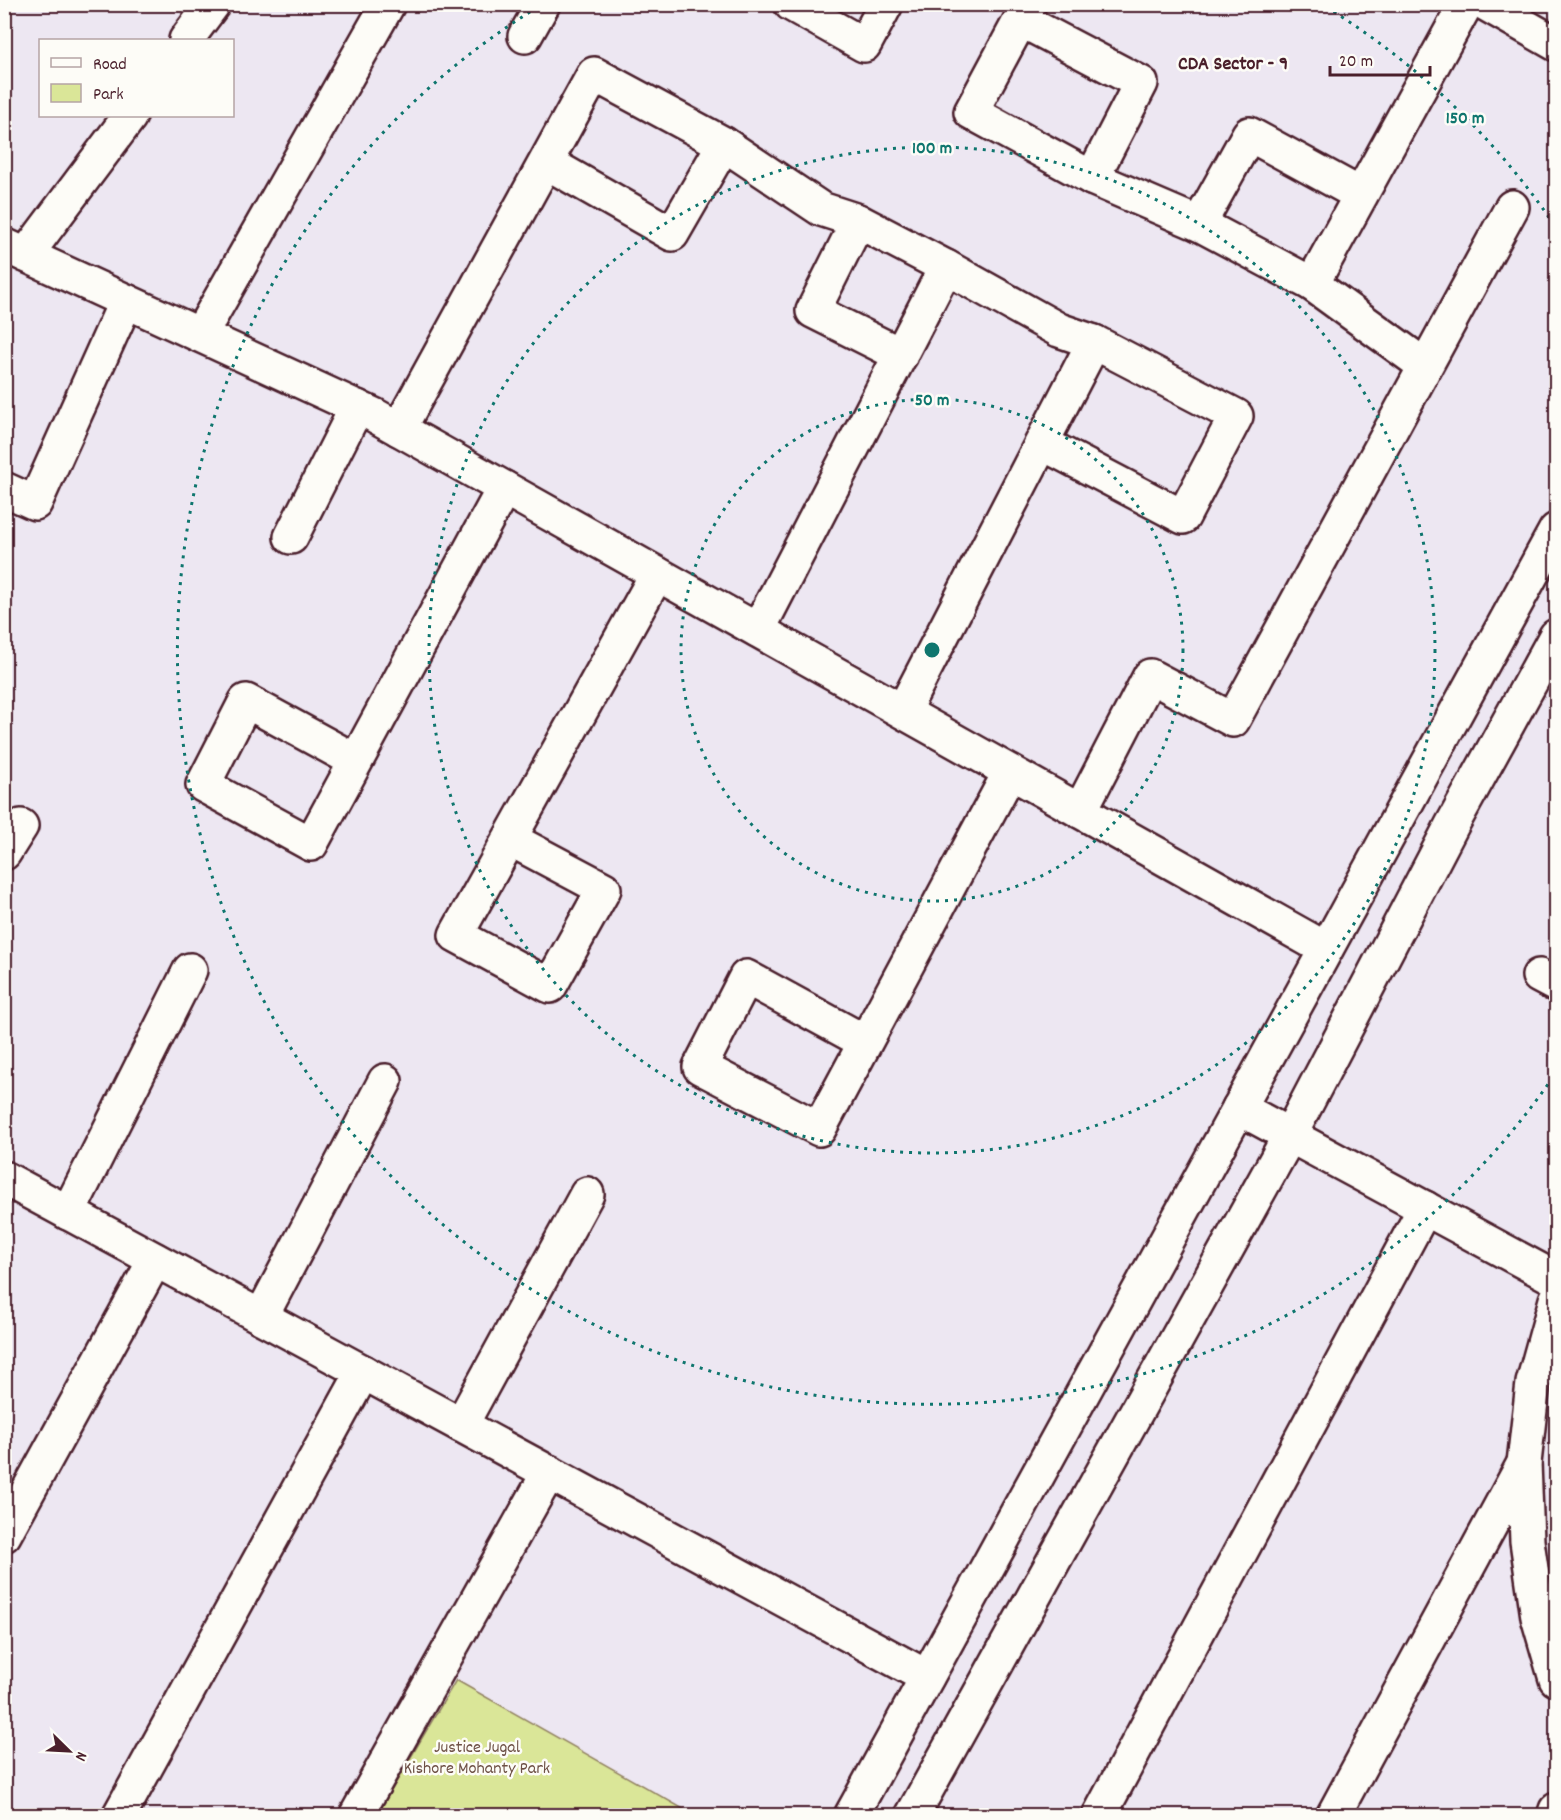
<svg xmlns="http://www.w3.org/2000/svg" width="1561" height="1820" viewBox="0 0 1561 1820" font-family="Dekko,sans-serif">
<rect width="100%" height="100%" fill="#ede7f2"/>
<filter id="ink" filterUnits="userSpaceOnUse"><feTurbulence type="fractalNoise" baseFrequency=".0167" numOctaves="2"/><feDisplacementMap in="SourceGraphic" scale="12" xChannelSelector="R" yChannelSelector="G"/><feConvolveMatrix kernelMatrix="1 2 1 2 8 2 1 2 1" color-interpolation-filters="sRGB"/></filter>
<g filter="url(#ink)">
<path fill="#dae698" stroke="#928262" stroke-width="1.5" d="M 456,1680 L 694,1815 L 377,1815 Z"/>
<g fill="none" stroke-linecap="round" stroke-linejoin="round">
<g stroke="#4a1f2b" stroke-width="38">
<g id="minor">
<path d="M 791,4 L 864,45 L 886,4"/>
<path d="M 1486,4 L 1556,44"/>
<path d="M 1021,20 L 1141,83 L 1092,178 L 971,112 L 1029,4"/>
<path d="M 525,36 L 543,4"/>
<path d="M 186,40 L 213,4"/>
<path d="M 724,144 L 821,209 L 858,221"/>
<path d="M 1092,178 L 1199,224"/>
<path d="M 1361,195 L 1249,134 L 1199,224 L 1312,284 L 1466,4"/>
<path d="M 4,245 L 374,415 L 1326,949"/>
<path d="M 26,255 L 130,116"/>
<path d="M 946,267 L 1059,330 L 1094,342"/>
<path d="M 1312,284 L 1425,366"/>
<path d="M 200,335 L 388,4"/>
<path d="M 399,429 L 594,74 L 724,144 L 672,234 L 546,162"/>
<path d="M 4,489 L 35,503 L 126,301"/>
<path d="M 291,537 L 357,407"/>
<path d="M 758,630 L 946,267 L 858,221 L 813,311 L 901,355"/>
<path d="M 903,711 L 1094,342 L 1236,416 L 1183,517 L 1042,443"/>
<path d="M 356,761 L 246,701 L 203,785 L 311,844 L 504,488"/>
<path d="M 1080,811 L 1150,676 L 1233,720 L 1512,207"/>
<path d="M 510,839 L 604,889 L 550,986 L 456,935 L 657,574"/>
<path d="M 4,853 L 21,826"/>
<path d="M 1539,976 L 1556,985"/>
<path d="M 865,1042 L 746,977 L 700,1067 L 819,1129 L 1010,772"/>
<path d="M 1239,1108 L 1556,1279"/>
<path d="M 4,1178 L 927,1677"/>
<path d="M 68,1213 L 190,970"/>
<path d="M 1556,1300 L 1533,1383 L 1524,1463 L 1527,1541 L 1538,1617 L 1556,1679"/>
<path d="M 261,1317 L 385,1081"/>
<path d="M 461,1425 L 587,1194"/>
<path d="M 4,1535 L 155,1260"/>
<path d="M 119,1816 L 363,1372"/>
<path d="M 356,1816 L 549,1472"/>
<path d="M 1099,1816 L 1425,1208"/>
<path d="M 1333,1816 L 1524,1463"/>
<path d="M 1554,1816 L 1556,1810"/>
</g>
</g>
<g stroke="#4a1f2b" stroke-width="38">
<g id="tertiary">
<path d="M 851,1816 L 1556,530"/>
<path d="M 912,1816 L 1290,1135 L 1452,825 L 1556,636"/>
</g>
</g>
<use href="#minor" stroke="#fdfcf7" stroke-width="33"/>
<use href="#tertiary" stroke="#fdfcf7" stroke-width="33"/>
</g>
</g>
<g fill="none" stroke="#0f766e" stroke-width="3" stroke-dasharray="3 6">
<circle cx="932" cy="650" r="251"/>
<circle cx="932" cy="650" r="503"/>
<path d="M1553 1077A754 754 0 1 1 538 7M1326 7A754 754 0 0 1 1553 223"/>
</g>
<g text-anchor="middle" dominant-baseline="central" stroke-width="5" stroke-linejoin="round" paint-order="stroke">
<g font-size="18" fill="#6e5146" stroke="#fdfcf7">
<text x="477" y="1748">Justice Jugal<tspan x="477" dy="21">Kishore Mohanty Park</tspan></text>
</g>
<g font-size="20" font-weight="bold" fill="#4a1f2b" stroke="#fdfcf7">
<text x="1233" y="65">CDA Sector - 9</text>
</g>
</g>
<circle cx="932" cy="650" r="9" fill="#0f766e" stroke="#fdfcf7" stroke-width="3"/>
<g font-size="18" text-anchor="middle" font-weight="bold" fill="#0f766e" stroke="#fdfcf7" stroke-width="5" stroke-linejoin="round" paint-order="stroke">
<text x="1465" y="123">150 m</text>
<text x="932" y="153">100 m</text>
<text x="932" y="405">50 m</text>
</g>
<rect width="1561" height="1820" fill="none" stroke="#fdfcf7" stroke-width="24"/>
<rect x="12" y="12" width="1537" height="1796" fill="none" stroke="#4a1f2b" stroke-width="2" filter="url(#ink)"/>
<rect x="39" y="39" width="195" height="78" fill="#fdfcf7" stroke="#b5a4a5" stroke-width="1.5"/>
<rect x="51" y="58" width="30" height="9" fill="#fdfcf7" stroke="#b5a4a5" stroke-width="1.5"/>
<text x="93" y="69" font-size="18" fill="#4a1f2b">Road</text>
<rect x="51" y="84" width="30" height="18" fill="#dae698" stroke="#b5a4a5" stroke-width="1.5"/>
<text x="93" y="99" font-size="18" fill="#4a1f2b">Park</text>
<g transform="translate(69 1751) rotate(114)" stroke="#fdfcf7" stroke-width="4.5" paint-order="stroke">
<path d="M0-4.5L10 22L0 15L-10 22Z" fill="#4a1f2b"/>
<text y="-9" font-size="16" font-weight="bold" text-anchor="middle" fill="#4a1f2b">N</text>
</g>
<path d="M1330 66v9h100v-9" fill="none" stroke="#4a1f2b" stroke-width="3"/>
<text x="1339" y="66" font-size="18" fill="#4a1f2b" stroke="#fdfcf7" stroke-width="4.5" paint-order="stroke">20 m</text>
</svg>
